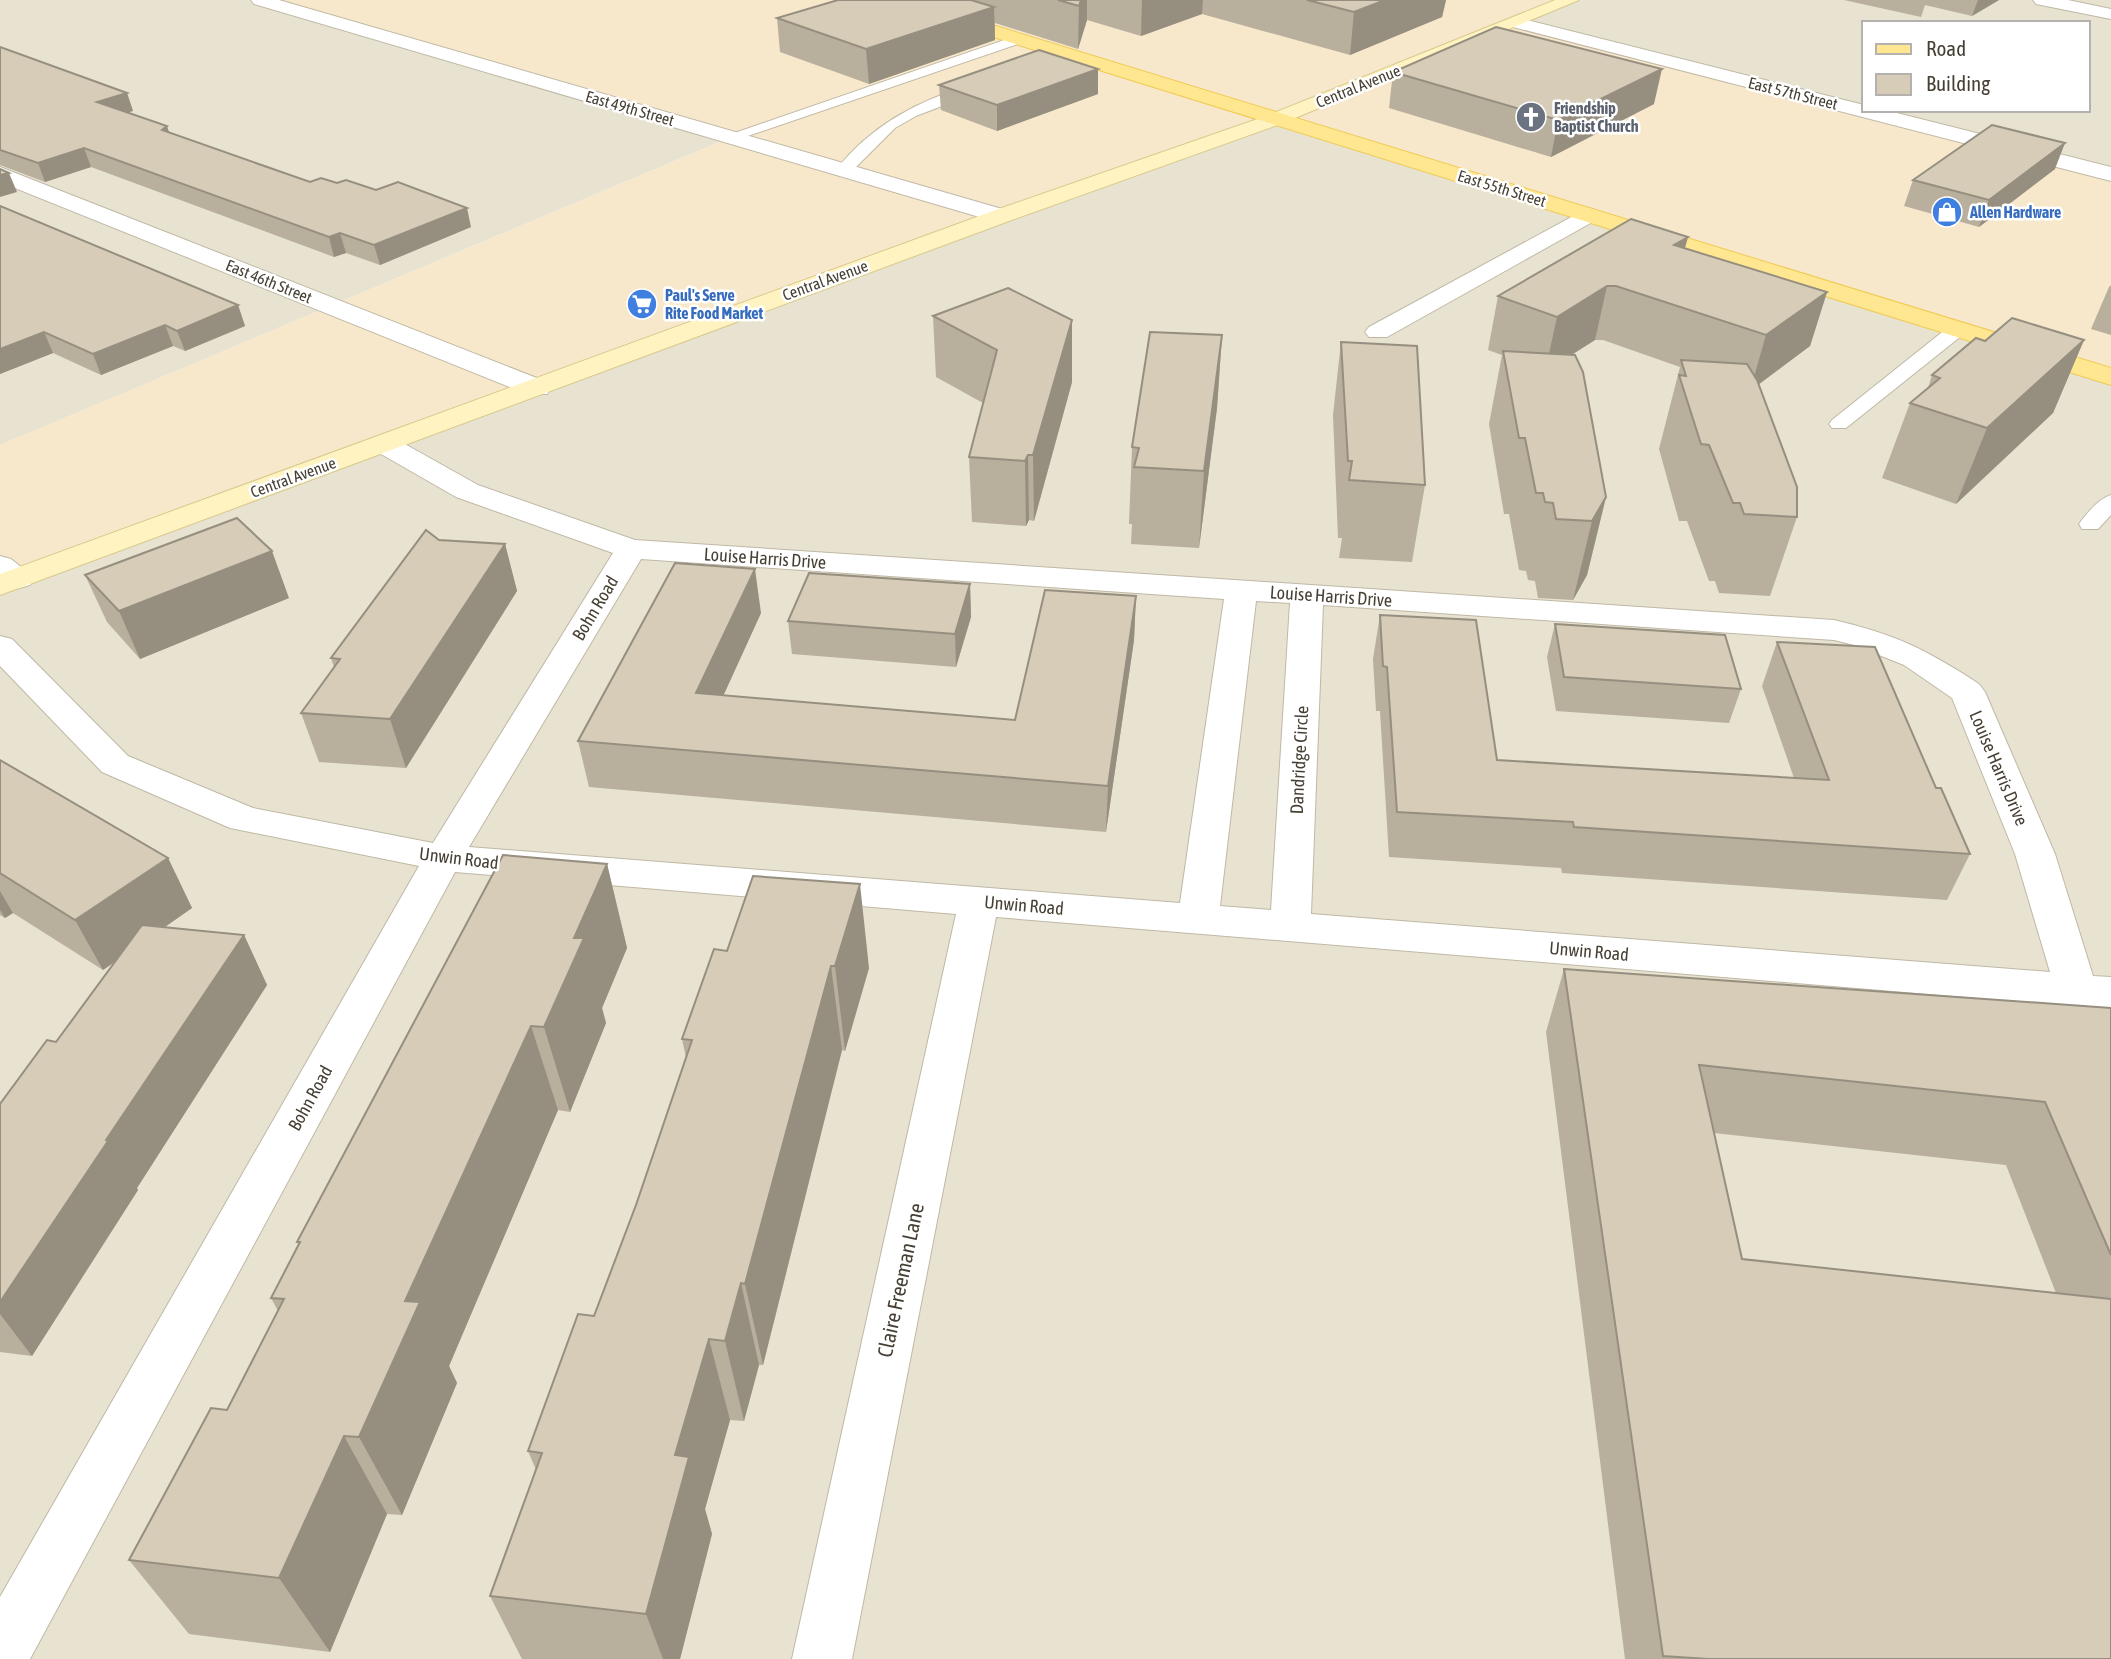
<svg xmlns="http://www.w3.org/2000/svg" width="2111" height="1659" viewBox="0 0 2111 1659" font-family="'Asap Condensed',sans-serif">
<rect width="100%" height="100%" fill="#f3efe3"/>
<g fill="#e8e2d0" fill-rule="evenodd">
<path d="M 0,0 L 260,0 L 731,137 L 0,445 Z"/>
<path d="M 1570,0 L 2111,0 L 2111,174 L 1515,22 ZM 1864,23 L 2088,23 L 2088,110 L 1864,110 Z"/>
<path d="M 1276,119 L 2111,377 L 2111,1659 L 0,1659 L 0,566 Z"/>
</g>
<path fill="#f8e8cb" d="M 260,0 L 1570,0 L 1516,21 L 2111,174 L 2111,377 L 1276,119 L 19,578 L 0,566 L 0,445 L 730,138 Z"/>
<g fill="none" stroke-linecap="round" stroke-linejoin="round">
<g stroke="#bfb8a5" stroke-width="2">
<g id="lane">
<path d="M 1019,35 L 1026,39 L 1024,42 L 736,140 L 731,142 L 723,137 Z"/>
<path d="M 976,84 L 981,85 L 981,91 L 916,116 L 895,128 L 850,173 L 838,173 L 836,170 C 871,125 922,98 976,84 Z"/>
<path d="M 1958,323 L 1965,325 L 1967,329 L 1965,333 L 1846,428 L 1832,428 L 1829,424 L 1832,420 L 1951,325 Z"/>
<path d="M 2111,495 L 2111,515 L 2098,529 L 2082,529 L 2079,524 C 2087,513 2098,499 2111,495 Z"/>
</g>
</g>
<g stroke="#bfb8a5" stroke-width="2">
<g id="street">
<path d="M 251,0 L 279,0 L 1009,211 L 1012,216 L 1009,221 L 993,221 L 254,4 Z"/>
<path d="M 2033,0 L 2068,0 L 2111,9 L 2111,19 L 2036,4 Z"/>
<path d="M 1515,17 L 1864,105 L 1864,110 L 1885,110 L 2111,167 L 2111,181 L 1509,26 L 1506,22 Z"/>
<path d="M 0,167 L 547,382 L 551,388 L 547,394 L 527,394 L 0,182 Z"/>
<path d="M 1588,208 L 1596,210 L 1599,215 L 1596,220 L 1387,337 L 1369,337 L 1365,332 L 1369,327 Z"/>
<path d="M 384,435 L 394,438 L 478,485 L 635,540 L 1834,620 C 1895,634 1927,650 1979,684 L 1985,692 L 2055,854 L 2093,976 L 2111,977 L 2111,1009 L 996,917 L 852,1659 L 792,1659 L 956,914 L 455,872 L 30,1659 L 0,1659 L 0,1597 L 419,866 L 230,828 L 102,772 L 0,666 L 0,636 L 12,639 L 128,756 L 253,808 L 433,843 L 613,553 L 456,497 L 374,450 L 370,444 L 374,438 ZM 641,559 L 1224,599 L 1180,903 L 469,847 ZM 1256,601 L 1290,603 L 1271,910 L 1220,906 ZM 1323,605 L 1834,640 L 1854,645 L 1904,665 L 1952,698 L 2015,854 L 2050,972 L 1311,914 Z"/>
<path d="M 0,556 L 11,559 L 35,578 L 30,585 L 19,588 L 0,580 Z"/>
</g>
</g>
<g stroke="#d8c98d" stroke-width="2">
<path id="secondary" d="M 1555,0 L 1579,0 L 1283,123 L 1009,221 L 0,595 L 0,574 L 993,211 L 1269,115 Z"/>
</g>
<g stroke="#efca55" stroke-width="2">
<path id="primary" d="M 884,0 L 911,0 L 2111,368 L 2111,385 L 887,4 Z"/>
</g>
<use href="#lane" fill="#fff" fill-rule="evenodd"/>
<use href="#street" fill="#fff" fill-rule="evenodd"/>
<use href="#secondary" fill="#fff4c1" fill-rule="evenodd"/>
<use href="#primary" fill="#ffe690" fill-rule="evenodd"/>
</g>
<g fill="#b8af9d" fill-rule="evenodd">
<path d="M 838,0 L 1446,0 L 1442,17 L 1350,55 L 1202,14 L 1141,36 L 1087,20 L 1078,49 L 995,23 L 995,40 L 869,84 L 780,52 L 777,18 Z"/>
<path d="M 1844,0 L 1999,0 L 1972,16 L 1925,5 L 1921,17 Z"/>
<path d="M 0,47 L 127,93 L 133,111 L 127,112 L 169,133 L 310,182 L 471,227 L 380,265 L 346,253 L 334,257 L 91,167 L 45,182 L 0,165 Z"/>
<path d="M 1393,72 L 1654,104 L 1551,157 L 1389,108 Z"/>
<path d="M 939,85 L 1098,94 L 997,131 L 941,110 Z"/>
<path d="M 2055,169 L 1979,227 L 1904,206 L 1913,180 Z"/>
<path d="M 0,206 L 238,305 L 245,326 L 185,351 L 173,346 L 101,375 L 53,353 L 0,374 Z"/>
<path d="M 1685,248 L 1827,292 L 1810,346 L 1758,384 L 1797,517 L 1770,596 L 1719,593 L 1715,581 L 1709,581 L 1687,521 L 1679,521 L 1659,449 L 1680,367 L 1603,340 L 1595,340 L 1572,354 L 1606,497 L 1587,575 L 1573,600 L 1538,598 L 1535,581 L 1528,580 L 1526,571 L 1519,570 L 1509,514 L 1504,514 L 1489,424 L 1502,355 L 1488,350 L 1498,296 Z"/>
<path d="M 2111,285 L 2111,335 L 2091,329 L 2109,287 Z"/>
<path d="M 933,316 L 1072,320 L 1072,382 L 1034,521 L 1029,520 L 1026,526 L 972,522 L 969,457 L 983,403 L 936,377 Z"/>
<path d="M 1222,335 L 1217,408 L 1199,548 L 1131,544 L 1132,524 L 1129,524 L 1132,447 Z"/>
<path d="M 2084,340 L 2053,413 L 1956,504 L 1882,478 L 1910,403 L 1928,388 L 1932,375 L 1985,341 Z"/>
<path d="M 1341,342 L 1425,485 L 1412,562 L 1339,558 L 1342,538 L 1338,538 L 1333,415 Z"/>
<path d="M 439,540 L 505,544 L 517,591 L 406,768 L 319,762 L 301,713 L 334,667 L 331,658 Z"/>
<path d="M 85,575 L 289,598 L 140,659 L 107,622 Z"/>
<path d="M 970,584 L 971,617 L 956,667 L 792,654 L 788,621 Z"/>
<path d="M 1136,596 L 1134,640 L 1106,832 L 589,787 L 578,741 L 761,613 L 723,696 L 1015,720 Z"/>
<path d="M 1380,615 L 1497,760 L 1794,778 L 1762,686 L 1777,642 L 1936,788 L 1970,854 L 1947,900 L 1562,873 L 1561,868 L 1389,857 L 1380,711 L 1376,711 L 1373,659 Z"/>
<path d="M 1555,624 L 1741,689 L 1729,723 L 1556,711 L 1547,657 Z"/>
<path d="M 0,760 L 168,858 L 192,908 L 165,927 L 244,935 L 267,985 L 137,1188 L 138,1190 L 32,1356 L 0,1352 L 0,1104 L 56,1042 L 116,961 L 103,970 L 13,913 L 5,918 L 0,915 Z"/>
<path d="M 607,864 L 627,948 L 602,1008 L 606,1023 L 570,1112 L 558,1110 L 449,1366 L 457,1383 L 402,1515 L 387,1514 L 330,1652 L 189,1634 L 129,1560 L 227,1410 L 278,1311 L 271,1298 L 299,1245 L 297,1242 Z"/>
<path d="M 714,949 L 869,968 L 845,1051 L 842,1050 L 763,1365 L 759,1365 L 744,1421 L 730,1420 L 705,1509 L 712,1534 L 680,1659 L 522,1659 L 490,1596 L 536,1470 L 528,1451 L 594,1316 L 636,1205 L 686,1058 L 682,1039 Z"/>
<path d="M 1564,969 L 2111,1008 L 2111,1659 L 1625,1659 L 1546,1032 ZM 1714,1133 L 2006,1165 L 2056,1293 L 1742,1259 Z"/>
</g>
<g fill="#968f80">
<path d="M 1081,0 L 1087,0 L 1087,20 L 1078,49 L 1079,6 Z"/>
<path d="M 1142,0 L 1203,0 L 1202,14 L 1141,36 Z"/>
<path d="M 1385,0 L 1446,0 L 1442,17 L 1350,55 L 1354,12 Z"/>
<path d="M 1978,0 L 1999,0 L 1972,16 Z"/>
<path d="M 994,7 L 995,40 L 869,84 L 866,49 Z"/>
<path d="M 1098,69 L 1098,94 L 997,131 L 997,105 Z"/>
<path d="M 1662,69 L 1654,104 L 1551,157 L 1558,120 Z"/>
<path d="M 127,93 L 133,111 L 104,120 L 97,102 Z"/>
<path d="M 167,126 L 173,144 L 162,130 Z"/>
<path d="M 2065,143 L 2055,169 L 1979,227 L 1989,200 Z"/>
<path d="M 84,148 L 91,167 L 45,182 L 38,163 Z"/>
<path d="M 9,173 L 17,192 L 0,197 L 0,175 Z"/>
<path d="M 467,208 L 471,227 L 380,265 L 374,245 Z"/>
<path d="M 340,233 L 346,253 L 334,257 L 329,237 Z"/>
<path d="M 1688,237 L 1674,289 L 1674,245 Z"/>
<path d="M 1607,286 L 1595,340 L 1545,372 L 1557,317 Z"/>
<path d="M 1827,292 L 1810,346 L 1750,391 L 1766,335 Z"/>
<path d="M 238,305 L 245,326 L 185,351 L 177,331 Z"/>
<path d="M 1072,320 L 1072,382 L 1034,521 L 1033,455 Z"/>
<path d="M 165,325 L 173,346 L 101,375 L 93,354 Z"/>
<path d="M 44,332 L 53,353 L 0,374 L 0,349 Z"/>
<path d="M 1222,335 L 1217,408 L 1199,548 L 1204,471 Z"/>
<path d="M 2084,340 L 2053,413 L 1956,504 L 1987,428 Z"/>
<path d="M 1028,455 L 1029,520 L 1026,526 L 1025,461 Z"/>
<path d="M 1606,497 L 1587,575 L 1573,600 L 1592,521 Z"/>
<path d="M 505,544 L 517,591 L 406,768 L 390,719 Z"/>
<path d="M 272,551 L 289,598 L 140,659 L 119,611 Z"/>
<path d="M 755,569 L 761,613 L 704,738 L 696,693 Z"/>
<path d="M 970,584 L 971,617 L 956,667 L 955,634 Z"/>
<path d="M 1136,596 L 1134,640 L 1106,832 L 1108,786 Z"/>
<path d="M 168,858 L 192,908 L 103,970 L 75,920 Z"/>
<path d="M 607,864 L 627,948 L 602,1008 L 606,1023 L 570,1112 L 544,1027 L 574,938 Z"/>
<path d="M 860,884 L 869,968 L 845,1051 L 835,966 Z"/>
<path d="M 0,891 L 13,913 L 5,918 L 0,910 Z"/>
<path d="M 244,935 L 267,985 L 137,1188 L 138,1190 L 32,1356 L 0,1314 L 0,1302 L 106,1140 Z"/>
<path d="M 831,966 L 842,1050 L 763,1365 L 745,1284 Z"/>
<path d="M 531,1026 L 558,1110 L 449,1366 L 457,1383 L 402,1515 L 359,1437 L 405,1301 Z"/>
<path d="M 741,1283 L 759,1365 L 744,1421 L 725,1341 Z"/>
<path d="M 709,1339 L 730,1420 L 705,1509 L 712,1534 L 680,1659 L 663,1659 L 646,1614 L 675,1455 Z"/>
<path d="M 344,1436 L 387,1514 L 330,1652 L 279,1578 Z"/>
</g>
<g fill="#d6ccb7" stroke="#968f80" stroke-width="2">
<path d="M 838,0 L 971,0 L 994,7 L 866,49 L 777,18 Z"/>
<path d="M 1058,0 L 1081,0 L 1079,6 Z"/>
<path d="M 1307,0 L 1385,0 L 1354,12 Z"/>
<path d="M 1496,27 L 1662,69 L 1558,120 L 1393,72 Z"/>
<path d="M 0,47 L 127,93 L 97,102 L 167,126 L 162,130 L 310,182 L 321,178 L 337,183 L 346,180 L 376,190 L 398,182 L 467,208 L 374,245 L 340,233 L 329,237 L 84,148 L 38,163 L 0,150 Z"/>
<path d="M 1039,50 L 1098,69 L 997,105 L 939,85 Z"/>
<path d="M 1992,125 L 2065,143 L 1989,200 L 1913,180 Z"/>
<path d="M 0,169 L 9,173 L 0,175 Z"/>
<path d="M 0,206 L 238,305 L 177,331 L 165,325 L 93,354 L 44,332 L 0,349 Z"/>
<path d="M 1631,219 L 1688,237 L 1674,245 L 1827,292 L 1766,335 L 1616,286 L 1607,286 L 1557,317 L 1498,296 Z"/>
<path d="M 1008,288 L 1072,320 L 1033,455 L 1028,455 L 1025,461 L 969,457 L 997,350 L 933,316 Z"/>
<path d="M 2012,318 L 2084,340 L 1987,428 L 1910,403 L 1940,378 L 1932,375 L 1976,338 L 1985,341 Z"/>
<path d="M 1150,332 L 1222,335 L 1204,471 L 1134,467 L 1139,448 L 1132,447 Z"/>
<path d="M 1341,342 L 1417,346 L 1425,485 L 1349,480 L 1352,461 L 1348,461 Z"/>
<path d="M 1503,351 L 1575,355 L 1583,372 L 1606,497 L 1592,521 L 1556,519 L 1553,503 L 1545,502 L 1543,493 L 1536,493 L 1525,438 L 1519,438 Z"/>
<path d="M 1681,360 L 1747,364 L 1757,380 L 1797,487 L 1797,517 L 1744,514 L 1740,503 L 1733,503 L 1709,445 L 1701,444 L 1679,375 L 1686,376 Z"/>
<path d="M 237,518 L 272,551 L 119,611 L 85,575 Z"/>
<path d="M 426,530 L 439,540 L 505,544 L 390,719 L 301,713 L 340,659 L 331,658 Z"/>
<path d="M 675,563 L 755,569 L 696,693 L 1015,720 L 1045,590 L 1136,596 L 1108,786 L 578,741 Z"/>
<path d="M 809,573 L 970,584 L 955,634 L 788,621 Z"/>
<path d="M 1380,615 L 1476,620 L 1497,760 L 1829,780 L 1777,642 L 1875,647 L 1936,788 L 1941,788 L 1970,854 L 1574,827 L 1573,822 L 1397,812 L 1387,667 L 1383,666 Z"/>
<path d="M 1555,624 L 1725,635 L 1741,689 L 1564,677 Z"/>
<path d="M 0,760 L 168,858 L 75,920 L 0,873 Z"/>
<path d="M 503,855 L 607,864 L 574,938 L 584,938 L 544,1027 L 531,1026 L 405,1301 L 420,1302 L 359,1437 L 344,1436 L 279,1578 L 129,1560 L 211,1408 L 227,1410 L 284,1299 L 271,1298 L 300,1242 L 297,1242 Z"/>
<path d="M 753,876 L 860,884 L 835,966 L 831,966 L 745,1284 L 741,1283 L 725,1341 L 709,1339 L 675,1455 L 689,1457 L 646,1614 L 490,1596 L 542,1453 L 528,1451 L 578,1314 L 594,1316 L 636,1205 L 692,1040 L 682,1039 L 714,949 L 727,951 Z"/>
<path d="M 142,925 L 244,935 L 106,1140 L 108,1141 L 0,1302 L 0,1104 L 47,1040 L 56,1042 Z"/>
<path d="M 1564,969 L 2111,1008 L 2111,1255 L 2045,1102 L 1699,1065 L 1742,1259 L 2111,1299 L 2111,1659 L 1708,1659 L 1663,1656 Z"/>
</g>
<defs>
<g id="church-disc" transform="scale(1.575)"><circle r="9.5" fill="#6b7280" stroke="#fff"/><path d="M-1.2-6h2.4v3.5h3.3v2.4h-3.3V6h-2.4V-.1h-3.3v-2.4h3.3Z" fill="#fff"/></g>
<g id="shop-disc" transform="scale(1.575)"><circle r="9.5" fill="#3f7fe0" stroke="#fff"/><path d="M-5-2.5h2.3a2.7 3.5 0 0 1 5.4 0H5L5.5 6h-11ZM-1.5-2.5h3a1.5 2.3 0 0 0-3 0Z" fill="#fff"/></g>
<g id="supermarket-disc" transform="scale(1.575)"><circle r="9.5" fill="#3f7fe0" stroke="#fff"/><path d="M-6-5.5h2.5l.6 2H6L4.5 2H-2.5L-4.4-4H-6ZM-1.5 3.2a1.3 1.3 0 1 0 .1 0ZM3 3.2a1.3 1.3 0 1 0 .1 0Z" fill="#fff"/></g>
</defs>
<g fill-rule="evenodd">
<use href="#church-disc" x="1531" y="117"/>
<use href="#shop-disc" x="1947" y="212"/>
<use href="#supermarket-disc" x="642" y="304"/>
</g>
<g text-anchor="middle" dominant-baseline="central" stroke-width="5" stroke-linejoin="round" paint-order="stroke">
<g font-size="16" fill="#463f33" stroke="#fff">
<text transform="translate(1358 86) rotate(-22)">Central Avenue</text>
<text transform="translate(1793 93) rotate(14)">East 57th Street</text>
<text transform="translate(630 108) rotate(16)">East 49th Street</text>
<text transform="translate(1502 188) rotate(17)">East 55th Street</text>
<text transform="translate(825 280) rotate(-20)">Central Avenue</text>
<text transform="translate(269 281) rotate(22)">East 46th Street</text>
<text transform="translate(293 477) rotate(-20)">Central Avenue</text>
</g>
<g font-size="16" font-weight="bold" fill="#5b616d" stroke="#fff" text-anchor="start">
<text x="1554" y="108">Friendship<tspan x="1554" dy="18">Baptist Church</tspan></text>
</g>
<g font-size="16" font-weight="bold" fill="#366cbe" stroke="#fff" text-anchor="start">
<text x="1970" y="212">Allen Hardware</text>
<text x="665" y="295">Paul's Serve<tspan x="665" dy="18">Rite Food Market</tspan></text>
</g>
<g font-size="18" fill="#463f33" stroke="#fff">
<text transform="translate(765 558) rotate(4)">Louise Harris Drive</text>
<text transform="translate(1331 596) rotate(4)">Louise Harris Drive</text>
<text transform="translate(595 608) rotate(-59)">Bohn Road</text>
<text transform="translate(1299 760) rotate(-87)">Dandridge Circle</text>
<text transform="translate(1999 768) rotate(67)">Louise Harris Drive</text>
<text transform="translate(459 858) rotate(7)">Unwin Road</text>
<text transform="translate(1024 905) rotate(5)">Unwin Road</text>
<text transform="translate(1589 951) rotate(5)">Unwin Road</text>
<text transform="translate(310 1098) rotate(-61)">Bohn Road</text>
</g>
<g font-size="21" fill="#463f33" stroke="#fff">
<text transform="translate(900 1280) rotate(-78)">Claire Freeman Lane</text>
</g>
</g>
<rect x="1862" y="21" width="228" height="91" fill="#ffffff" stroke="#b5b2ad" stroke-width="2"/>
<rect x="1876" y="44" width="35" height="10" fill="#ffe690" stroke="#b5b2ad" stroke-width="2"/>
<text x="1926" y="56" font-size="21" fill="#463f33">Road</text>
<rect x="1876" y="74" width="35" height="21" fill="#d6ccb7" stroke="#b5b2ad" stroke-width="2"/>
<text x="1926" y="91" font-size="21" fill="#463f33">Building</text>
</svg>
